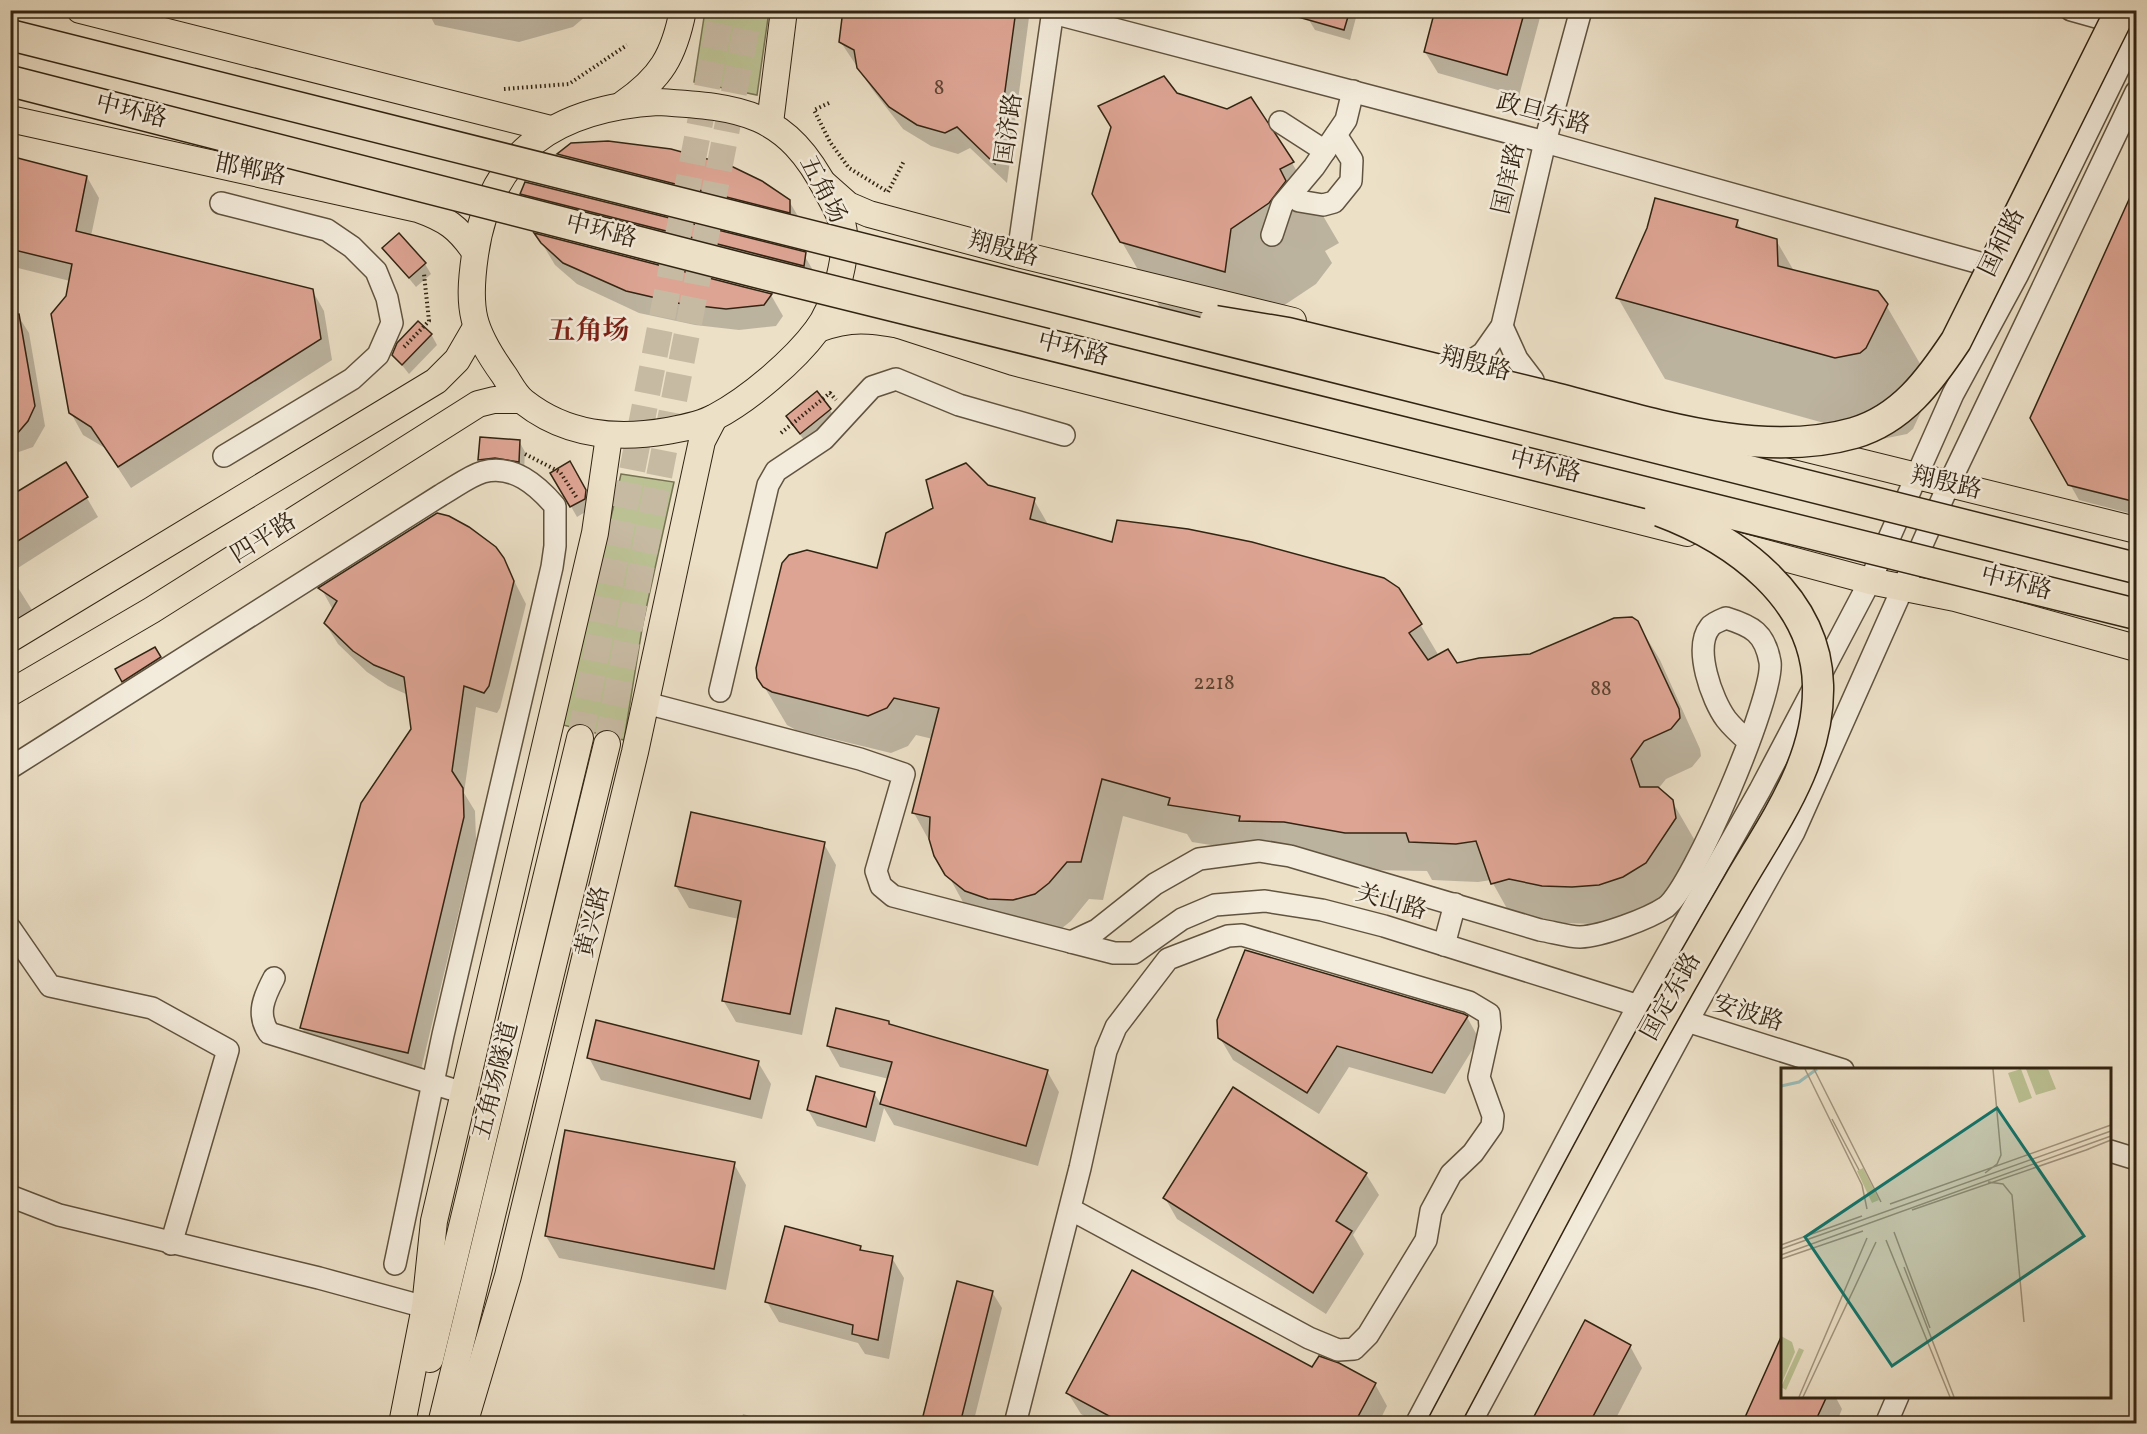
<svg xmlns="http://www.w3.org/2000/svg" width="2147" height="1434" viewBox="0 0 2147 1434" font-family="Vollkorn,'Noto Serif SC',serif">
<rect width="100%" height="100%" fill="#ece0c7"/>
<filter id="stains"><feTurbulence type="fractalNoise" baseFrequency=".00333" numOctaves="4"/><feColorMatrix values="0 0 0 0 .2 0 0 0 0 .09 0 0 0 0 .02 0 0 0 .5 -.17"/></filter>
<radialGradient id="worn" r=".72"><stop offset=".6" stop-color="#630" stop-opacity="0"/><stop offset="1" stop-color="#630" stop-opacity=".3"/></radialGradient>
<g fill="#bbc193" stroke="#767252" stroke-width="1.5">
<path d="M 705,11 L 769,11 L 757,95 L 694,82 Z"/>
<path d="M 621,474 L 674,482 L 643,623 L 624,740 L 563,725 Z"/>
</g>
<g fill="#0003">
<path d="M 427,10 L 593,10 L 573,27 L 519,42 L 435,25 Z"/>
<path d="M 844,10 L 1030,10 L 1007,183 L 970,148 L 958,154 L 931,146 L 903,129 L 872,89 L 840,41 Z"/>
<path d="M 1312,10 L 1358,10 L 1350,40 L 1315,30 L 1309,20 Z"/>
<path d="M 1436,10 L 1542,10 L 1519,96 L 1438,73 L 1425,52 Z"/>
<path d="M 1176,95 L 1292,163 L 1339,243 L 1325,251 L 1332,263 L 1316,284 L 1277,310 L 1169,323 L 1094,194 L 1112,127 Z"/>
<path d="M 571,145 L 789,201 L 802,223 L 571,176 L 559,155 Z"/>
<path d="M 10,157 L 87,177 L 99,198 L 91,236 L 312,290 L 324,311 L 332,360 L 131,488 L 105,448 L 83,435 L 71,413 L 67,297 L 70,281 L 10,266 Z"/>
<path d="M 2136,188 L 2136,515 L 2079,500 L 2032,418 Z"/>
<path d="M 522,193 L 804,255 L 817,277 L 534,214 Z"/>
<path d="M 1737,222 L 1742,230 L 1776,240 L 1794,271 L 1886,305 L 1933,386 L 1913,429 L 1907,434 L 1882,439 L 1665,379 L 1618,298 Z"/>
<path d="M 537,235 L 771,295 L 783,316 L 776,326 L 739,330 L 695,325 L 639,313 L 577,284 L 555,265 Z"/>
<path d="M 384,248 L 425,264 L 431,274 L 416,287 Z"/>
<path d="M 10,303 L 29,333 L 45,426 L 33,447 L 16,453 L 10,452 Z"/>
<path d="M 431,334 L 437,345 L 409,374 L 394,355 Z"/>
<path d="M 830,410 L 836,420 L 807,444 L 787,417 Z"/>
<path d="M 519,441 L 525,452 L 524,471 L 486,470 L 480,459 Z"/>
<path d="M 569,463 L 591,502 L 590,509 L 577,517 L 552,473 Z"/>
<path d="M 987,486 L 1034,500 L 1049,526 L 1420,624 L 1439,656 L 1456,665 L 1530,656 L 1637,622 L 1660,660 L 1700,749 L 1701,756 L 1692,767 L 1666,779 L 1658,789 L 1672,801 L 1694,839 L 1697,856 L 1645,915 L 1595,924 L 1565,923 L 1531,917 L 1514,921 L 1491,880 L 1478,882 L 1432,880 L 1427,871 L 1368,870 L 1192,842 L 1187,834 L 1123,816 L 1103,900 L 1089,899 L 1071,921 L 1057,932 L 969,913 L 914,813 L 933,739 L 916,735 L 908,746 L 891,753 L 796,730 L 787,725 L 759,678 L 878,570 Z"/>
<path d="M 10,498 L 87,498 L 98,517 L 10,573 Z"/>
<path d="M 503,559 L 526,604 L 500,708 L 497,713 L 476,707 L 464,793 L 475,811 L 476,840 L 420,1074 L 314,1049 L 302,1028 L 412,730 L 406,694 L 388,686 L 367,672 L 338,644 L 325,623 L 333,610 L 321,588 Z"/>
<path d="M 10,575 L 32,610 L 10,624 Z"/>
<path d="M 154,649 L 165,668 L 129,691 L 117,670 Z"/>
<path d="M 824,844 L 836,865 L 802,1035 L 736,1022 L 723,1000 L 739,919 L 689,908 L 676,886 Z"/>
<path d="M 1467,1017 L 1479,1039 L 1445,1094 L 1349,1067 L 1319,1114 L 1233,1060 L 1220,1038 Z"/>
<path d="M 888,1022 L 891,1026 L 1047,1071 L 1059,1092 L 1038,1166 L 894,1125 L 884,1108 L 875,1142 L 817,1126 L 808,1110 L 874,1093 L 882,1106 L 889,1079 L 840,1067 L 828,1046 Z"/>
<path d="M 589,1058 L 758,1062 L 771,1084 L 762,1119 L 601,1080 Z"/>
<path d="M 734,1164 L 746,1185 L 726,1290 L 559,1258 L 546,1236 Z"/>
<path d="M 1366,1174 L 1379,1195 L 1353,1235 L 1364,1254 L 1326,1314 L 1177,1219 L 1165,1198 Z"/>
<path d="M 860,1248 L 863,1252 L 892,1258 L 904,1278 L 889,1359 L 865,1354 L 858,1343 L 779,1322 L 767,1302 Z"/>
<path d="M 992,1292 L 1002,1308 L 973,1424 L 923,1424 Z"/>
<path d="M 1630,1346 L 1642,1368 L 1613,1424 L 1532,1424 Z"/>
<path d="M 1772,1362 L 1782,1366 L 1782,1396 L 1835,1396 L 1842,1409 L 1836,1424 L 1744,1424 Z"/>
<path d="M 1375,1384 L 1387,1406 L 1378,1424 L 1098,1424 L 1081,1414 L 1068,1393 Z"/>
<path d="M 743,1414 L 777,1424 L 740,1424 Z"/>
</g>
<g fill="#dda493" stroke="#322412" stroke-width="1.5">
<path d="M 843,10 L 1016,10 L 995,164 L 957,127 L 945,133 L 917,125 L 889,107 L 857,68 L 854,50 L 839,42 Z"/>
<path d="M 1292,10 L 1350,10 L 1344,30 L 1291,15 Z"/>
<path d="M 1435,10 L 1525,10 L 1507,75 L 1424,52 Z"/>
<path d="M 1164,76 L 1177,93 L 1227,109 L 1251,97 L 1294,162 L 1280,169 L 1286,181 L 1269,203 L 1231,229 L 1225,272 L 1120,242 L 1092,194 L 1111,127 L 1098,106 Z"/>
<path d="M 608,141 L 671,149 L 729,165 L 762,181 L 790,200 L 790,213 L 557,154 L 571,143 Z"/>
<path d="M 10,156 L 87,176 L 76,231 L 313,289 L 321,339 L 118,467 L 91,427 L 69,413 L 51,314 L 66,296 L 72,264 L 10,249 Z"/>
<path d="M 525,182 L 806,252 L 804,266 L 520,194 Z"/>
<path d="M 2136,184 L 2136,502 L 2068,485 L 2030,418 Z"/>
<path d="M 1655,198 L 1738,220 L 1736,227 L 1777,239 L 1778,266 L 1878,291 L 1888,304 L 1866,348 L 1860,353 L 1835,358 L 1616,298 L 1647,228 Z"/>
<path d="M 399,233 L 426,263 L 409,278 L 382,248 Z"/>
<path d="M 534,233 L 744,287 L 772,294 L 764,305 L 726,309 L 682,304 L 626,291 L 563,263 L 541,243 Z"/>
<path d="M 19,314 L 35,406 L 28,421 L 10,442 L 10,315 Z"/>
<path d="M 418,321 L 432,334 L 402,365 L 392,355 L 397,343 Z"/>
<path d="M 817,391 L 831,409 L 800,434 L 786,416 Z"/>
<path d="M 480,437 L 520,440 L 519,462 L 495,458 L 478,460 Z"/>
<path d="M 570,461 L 586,490 L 585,499 L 570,507 L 550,473 Z"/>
<path d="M 66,462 L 88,497 L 10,546 L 10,496 Z"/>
<path d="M 966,463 L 988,485 L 1035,498 L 1030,519 L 1112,542 L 1117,520 L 1188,529 L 1252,542 L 1384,578 L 1399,588 L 1422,624 L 1409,633 L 1428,660 L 1448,649 L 1457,663 L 1479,658 L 1530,654 L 1614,618 L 1632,617 L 1638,621 L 1679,709 L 1680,718 L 1671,729 L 1644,741 L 1631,759 L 1640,787 L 1658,787 L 1673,800 L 1676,818 L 1646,863 L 1623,877 L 1599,885 L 1572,887 L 1542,886 L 1509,879 L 1491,884 L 1476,841 L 1456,844 L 1409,842 L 1406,833 L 1345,833 L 1284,822 L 1239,821 L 1240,816 L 1168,805 L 1170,798 L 1102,779 L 1081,862 L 1067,862 L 1049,883 L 1035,894 L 1013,900 L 988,899 L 965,891 L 945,875 L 934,856 L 929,839 L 930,817 L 912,813 L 939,708 L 894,698 L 887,708 L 868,716 L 772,692 L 763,687 L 757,678 L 756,668 L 782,563 L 789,555 L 807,550 L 877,568 L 886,533 L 933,508 L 926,480 Z"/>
<path d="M 437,513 L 449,516 L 469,527 L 496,547 L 504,558 L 514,581 L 489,686 L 484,693 L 464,686 L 452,771 L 463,788 L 464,817 L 408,1053 L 300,1028 L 361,803 L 411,729 L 404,677 L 374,665 L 353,651 L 324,623 L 337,601 L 318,588 Z"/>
<path d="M 155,647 L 161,657 L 122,682 L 115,669 Z"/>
<path d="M 691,812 L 825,842 L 790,1014 L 722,1001 L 741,901 L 675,886 Z"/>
<path d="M 1245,950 L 1464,1014 L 1468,1016 L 1432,1073 L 1337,1046 L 1307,1093 L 1218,1038 L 1217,1020 Z"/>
<path d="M 836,1008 L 889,1021 L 889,1024 L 1048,1070 L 1026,1146 L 880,1104 L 892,1062 L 827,1046 Z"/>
<path d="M 596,1020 L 759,1061 L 750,1099 L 587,1058 Z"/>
<path d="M 816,1076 L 875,1092 L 866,1127 L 807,1110 Z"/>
<path d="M 1233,1087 L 1367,1173 L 1336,1221 L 1352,1231 L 1313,1293 L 1163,1198 Z"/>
<path d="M 565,1130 L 735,1162 L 714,1269 L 545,1236 Z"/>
<path d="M 785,1226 L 861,1246 L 860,1250 L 893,1256 L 878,1340 L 852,1334 L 853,1325 L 765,1302 Z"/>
<path d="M 1132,1270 L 1312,1367 L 1319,1356 L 1339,1363 L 1376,1383 L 1354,1424 L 1124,1424 L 1066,1393 Z"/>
<path d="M 957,1281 L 993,1291 L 960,1424 L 921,1424 Z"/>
<path d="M 1585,1320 L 1631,1345 L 1589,1424 L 1530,1424 Z"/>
<path d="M 1782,1335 L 1782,1396 L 1827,1396 L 1814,1424 L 1742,1424 Z"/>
</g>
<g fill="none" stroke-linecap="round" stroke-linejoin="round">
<g stroke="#c7baa3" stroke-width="26" stroke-dasharray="26 13" stroke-linecap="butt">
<path d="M 580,738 L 722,10"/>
<path d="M 607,744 L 750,10"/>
</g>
<g stroke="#60533f" stroke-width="24">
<g id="minor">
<path d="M 2071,10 L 2128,26"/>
<path d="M 1053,13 L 1545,142 L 2005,270"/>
<path d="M 1280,122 L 1325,151"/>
<path d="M 1299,201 L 1323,205 L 1334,202 L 1351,181 L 1352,160 L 1336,135"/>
<path d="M 221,203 L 327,230 L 352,247 L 376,271 L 387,298 L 392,323 L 378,355 L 352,379 L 224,456"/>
<path d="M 1272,235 L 1282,205 L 1314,167 L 1346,120 L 1353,91"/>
<path d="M 1018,254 L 1053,10"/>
<path d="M 1502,326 L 1517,359 L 1533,380"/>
<path d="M 1468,363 L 1483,353 L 1502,326 L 1545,142 L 1581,10"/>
<path d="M 720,691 L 768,485 L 776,471 L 824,439 L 872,387 L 896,379 L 959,405 L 1064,435"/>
<path d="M 646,703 L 860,759 L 904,774 L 876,871 L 881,886 L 893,896 L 1071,942 L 1097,930 L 1155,884 L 1199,859 L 1259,851 L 1290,856 L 1540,930 C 1553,932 1568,937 1580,937 C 1602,936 1648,919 1666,907 C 1693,887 1775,695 1770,662 C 1765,633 1752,626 1726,618 C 1721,620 1713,623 1710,627 C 1693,648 1712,700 1726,719 C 1733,728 1741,735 1749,742"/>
<path d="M 10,768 L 441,495 C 454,488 469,476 483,472 C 513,464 537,485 555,506 L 555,546 L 552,567 L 443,1035 L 395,1264"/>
<path d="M 10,928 L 50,986 L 152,1008 L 228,1050 L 171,1244"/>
<path d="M 1071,942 L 1114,953 L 1134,953 L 1182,919 L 1215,905 L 1265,901 L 1322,910 L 1384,926 L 1843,1070"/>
<path d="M 1444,945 L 1455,904"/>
<path d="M 274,978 C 264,997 256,1014 269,1033 L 464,1093"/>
<path d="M 2110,1151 L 2136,1159"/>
<path d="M 10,1196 L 59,1215 L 319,1278 L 425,1307"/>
<path d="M 1015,1424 L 1080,1168 L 1106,1051 L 1116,1027 L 1168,959 L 1228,936 L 1242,935 L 1469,1002 L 1489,1014 L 1490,1027 L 1479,1077 L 1493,1116 L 1492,1126 L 1473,1153 L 1451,1174 L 1431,1211 L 1426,1240 L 1368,1335 L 1354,1349 L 1338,1350 L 1309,1338 L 1070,1209"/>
<path d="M 1416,1424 L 1638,1006 L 1760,790 L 1870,581 L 1953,394 L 2018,274 L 2136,33"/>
<path d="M 1470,1424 L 1687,1022 L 1794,832 L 1949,484 L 2136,92"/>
<path d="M 1886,1424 L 1898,1396"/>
</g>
</g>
<g stroke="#322412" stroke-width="28">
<g id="major">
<path d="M 80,10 L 551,129"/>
<path d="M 658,102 C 742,107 787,112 828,193 C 835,206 843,219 844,234 C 847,261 833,309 817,330 C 794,361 749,399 715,417 C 701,425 683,428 667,431 C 615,440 566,435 524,402 C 515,395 510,384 504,375 C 472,330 467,310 475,255 C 490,150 558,108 658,102 Z"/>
<path d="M 623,104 C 661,78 674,56 683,10"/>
<path d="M 10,119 L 418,209 C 446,219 458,227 475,252"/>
<path d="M 770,123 L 784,10"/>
<path d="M 822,182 L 848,205 L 869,214 L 1018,254 L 1293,321"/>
<path d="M 899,325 L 1013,362 L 1687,533"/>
<path d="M 818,329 C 855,315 876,321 914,327"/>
<path d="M 1791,445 L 2136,530"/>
<path d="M 1728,543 L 1870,581 L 1955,598 L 2136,648"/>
<path d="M 10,639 L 436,381 L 457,360 L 475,329"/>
<path d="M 10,693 L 152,610 L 478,404 L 494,400 L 521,400"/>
<path d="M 430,1359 L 580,738"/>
<path d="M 402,1424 L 425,1307 L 434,1221 L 595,533 L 609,436"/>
<path d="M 441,1424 L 607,744"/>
<path d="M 464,1424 L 508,1276 L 635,752 L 702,441 L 714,418"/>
</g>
</g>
<g stroke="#322412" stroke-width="4" stroke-dasharray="1.5 3" stroke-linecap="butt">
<path d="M 504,89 L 569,84 L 627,45"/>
<path d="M 829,103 L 814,110 L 830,142 L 849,168 L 888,192 L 904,161"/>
<path d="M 404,347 L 429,321 L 424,274"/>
<path d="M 781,433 L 830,393 L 836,400"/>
<path d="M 525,454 L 560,472 L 577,498"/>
</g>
<use href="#minor" stroke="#f3ebdb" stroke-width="21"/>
<use href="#major" stroke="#ece0c7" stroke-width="26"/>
<g stroke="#322412" stroke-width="33" stroke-linecap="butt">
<g id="highway-bridge">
<path d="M 10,35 L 2136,568"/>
<path d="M 10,81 L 748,270 L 2136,614"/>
<path d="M 1215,321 L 1288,333 C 1374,354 1461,375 1547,396 C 1643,420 1756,461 1854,433 C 1902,419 1930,380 1956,341 L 2121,10"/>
<path d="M 1443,1424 C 1511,1297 1577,1170 1646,1045 C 1676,991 1707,937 1738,884 C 1774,822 1820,761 1818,685 C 1816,597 1735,539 1660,511"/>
</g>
</g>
<use href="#highway-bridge" stroke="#ece0c7" stroke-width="30"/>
</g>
<g text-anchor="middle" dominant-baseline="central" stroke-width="5" stroke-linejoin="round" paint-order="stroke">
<g font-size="21" fill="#5d4432">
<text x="939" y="88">8</text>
<text x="1214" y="683">2218</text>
<text x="1601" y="689">88</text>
</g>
<g font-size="24" fill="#322412" stroke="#f3ebdb">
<text transform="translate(131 112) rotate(14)">中环路</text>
<text transform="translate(1543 115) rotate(15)">政旦东路</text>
<text transform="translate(1010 129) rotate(-82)">国济路</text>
<text transform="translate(250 171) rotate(12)">邯郸路</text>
<text transform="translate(1510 179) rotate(-77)">国庠路</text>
<text transform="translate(822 190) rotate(62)">五角场</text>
<text transform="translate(601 232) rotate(14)">中环路</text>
<text transform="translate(2003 243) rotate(-64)">国和路</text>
<text transform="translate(1003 250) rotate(15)">翔殷路</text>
<text transform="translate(1073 350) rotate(14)">中环路</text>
<text transform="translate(1475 365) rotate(14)">翔殷路</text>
<text transform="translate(1545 467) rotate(14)">中环路</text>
<text transform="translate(1946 484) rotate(13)">翔殷路</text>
<text transform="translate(264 539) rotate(-32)">四平路</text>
<text transform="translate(2016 584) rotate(14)">中环路</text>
<text transform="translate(1391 903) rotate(16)">关山路</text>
<text transform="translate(594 922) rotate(-76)">黄兴路</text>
<text transform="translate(1672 997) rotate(-61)">国定东路</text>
<text transform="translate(1748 1014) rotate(17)">安波路</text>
<text transform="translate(497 1081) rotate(-76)">五角场隧道</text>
</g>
<g font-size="27" font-weight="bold" fill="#7a1f14" stroke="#f3ebdb">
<text x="589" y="332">五角场</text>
</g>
</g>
<g transform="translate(1781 1068)">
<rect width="330" height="330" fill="#ece0c7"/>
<path d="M 240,1 L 251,30 L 238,35 L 227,5 ZM 245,1 L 267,1 L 275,21 L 255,27 ZM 82,100 L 98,132 L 91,135 L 76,103 ZM 0,268 L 11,274 L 14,284 L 0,317 ZM 18,280 L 23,282 L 5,322 L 0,319 Z" fill="#bbc193"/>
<path fill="none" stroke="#99bdb9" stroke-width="3" d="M 0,18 L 18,14 L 36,1"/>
<path fill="none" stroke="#a2957f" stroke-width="1.5" d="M 24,1 L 81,117 L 86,141M 33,1 L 100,134M 51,51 L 78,102M 305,82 L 330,72M 204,105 L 216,96 L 220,87 L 212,1M 207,114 L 222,116 L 231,127 L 243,254M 109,136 L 330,57M 131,142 L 308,81M 113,164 L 149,260M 105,172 L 169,329M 0,177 L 81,148M 0,181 L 330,63M 0,187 L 330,68M 0,191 L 82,163M 123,199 L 173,329M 18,329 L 86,170M 22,329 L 95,174"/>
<path fill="#0f766e" fill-opacity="0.15" stroke="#0f766e" stroke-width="3" d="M 216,40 L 303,168 L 111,298 L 24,169 Z"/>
<rect width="330" height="330" fill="none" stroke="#322412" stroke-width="3"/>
</g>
<rect width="2147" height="1434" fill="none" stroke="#ece0c7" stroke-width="36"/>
<rect x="12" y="12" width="2123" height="1410" fill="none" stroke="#322412" stroke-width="3"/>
<rect x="18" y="18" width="2111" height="1398" fill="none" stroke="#322412" stroke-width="1.5"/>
<rect width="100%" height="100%" filter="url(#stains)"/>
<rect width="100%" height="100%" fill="url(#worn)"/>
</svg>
